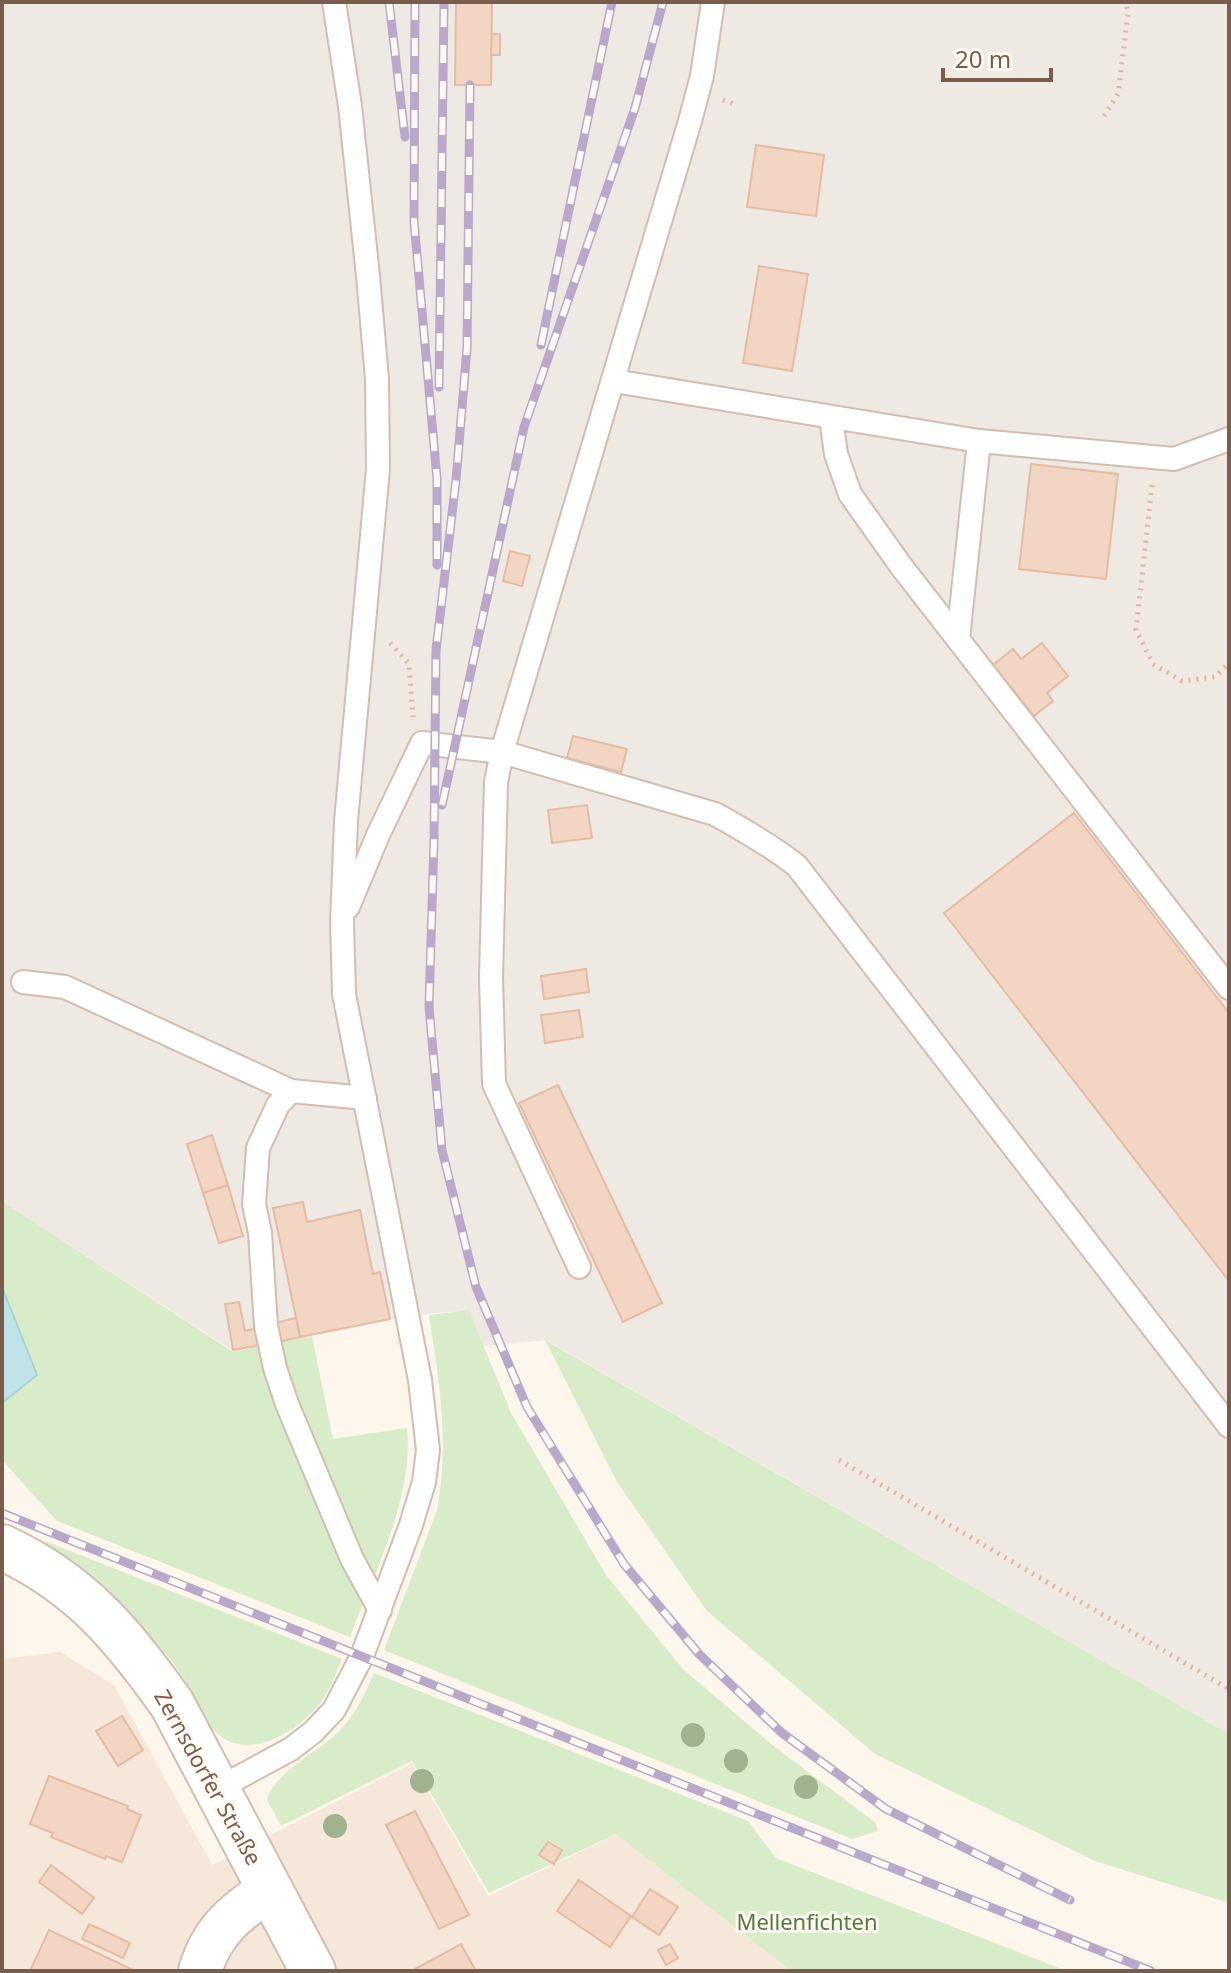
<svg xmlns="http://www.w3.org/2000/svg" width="1231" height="1973" viewBox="0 0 1231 1973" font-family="'Noto Sans',sans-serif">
<rect width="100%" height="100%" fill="#fdf6ec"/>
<path fill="#f5e8da" d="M 60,1652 L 114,1685 L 212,1865 L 412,1763 L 488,1896 L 617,1834 L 791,1971 L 2,1971 L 2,1659 Z"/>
<path fill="#efe9e4" d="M 2,2 L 1229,2 L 1229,1734 L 546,1340 L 484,1346 L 468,1310 L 408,1316 L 233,1351 L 2,1201 Z"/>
<g fill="#d8ecc9">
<path d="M 2,1201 L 233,1352 L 312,1336 L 333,1439 L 407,1428 C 414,1497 374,1573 350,1637 L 57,1521 L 2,1460 L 2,1403 L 37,1375 L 2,1287 Z"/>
<path d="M 469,1310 L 511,1413 L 606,1575 L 683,1669 L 771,1744 L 876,1823 L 878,1831 L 852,1839 L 384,1650 L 437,1510 C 450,1443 439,1381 429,1315 Z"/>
<path d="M 545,1340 L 1229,1734 L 1229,1903 L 1095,1861 L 875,1754 L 707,1611 L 617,1482 Z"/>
<path d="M 45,1541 L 342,1659 C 337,1670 333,1683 327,1693 C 309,1724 255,1763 220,1736 C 206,1725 202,1709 194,1695 C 180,1669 159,1644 138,1623 C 109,1593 76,1572 42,1549 Z"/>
<path d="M 374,1673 L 748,1821 L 776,1858 L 1067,1971 L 791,1971 L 616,1834 L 489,1893 L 412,1761 L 281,1826 L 267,1800 C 275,1770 322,1751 343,1727 C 357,1711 366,1692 374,1673 Z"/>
</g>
<path fill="#bfe3e8" stroke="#a5d3da" stroke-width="2" d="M 2,1287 L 37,1375 L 2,1403 Z"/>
<g fill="#f3d5c3" stroke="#e6bba3" stroke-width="2">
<path d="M 456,2 L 492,2 L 491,85 L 455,85 Z"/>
<path d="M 492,34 L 500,34 L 500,55 L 491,55 Z"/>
<path d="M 756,145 L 824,155 L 816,216 L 747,207 Z"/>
<path d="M 759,266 L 808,274 L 792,371 L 743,363 Z"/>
<path d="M 1031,464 L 1118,474 L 1106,579 L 1019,569 Z"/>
<path d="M 510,551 L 530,556 L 522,586 L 503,581 Z"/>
<path d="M 1042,643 L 1068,676 L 1047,693 L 1053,701 L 1034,716 L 993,665 L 1013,649 L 1021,659 Z"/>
<path d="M 573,736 L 627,749 L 621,772 L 567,758 Z"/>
<path d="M 587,805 L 592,838 L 552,843 L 548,810 Z"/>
<path d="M 1074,813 L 1229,1013 L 1229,1281 L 944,913 Z"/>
<path d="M 586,969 L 589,992 L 544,999 L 541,976 Z"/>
<path d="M 579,1010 L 583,1037 L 545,1043 L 541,1015 Z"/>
<path d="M 558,1085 L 662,1303 L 623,1322 L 519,1103 Z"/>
<path d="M 212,1135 L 228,1185 L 203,1193 L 187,1144 Z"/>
<path d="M 228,1185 L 243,1236 L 219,1243 L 203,1193 Z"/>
<path d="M 303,1202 L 307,1222 L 360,1210 L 373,1274 L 380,1272 L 390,1319 L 300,1337 L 273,1208 Z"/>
<path d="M 239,1302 L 245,1331 L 258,1328 L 261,1345 L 233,1350 L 225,1304 Z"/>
<path d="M 296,1318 L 300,1337 L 278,1342 L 274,1323 Z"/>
<path d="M 122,1716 L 143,1750 L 118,1766 L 96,1731 Z"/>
<path d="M 49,1776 L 128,1806 L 127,1809 L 141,1815 L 122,1862 L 106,1856 L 105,1859 L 51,1837 L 53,1833 L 30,1824 Z"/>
<path d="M 415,1811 L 469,1915 L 439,1929 L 386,1825 Z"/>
<path d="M 548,1842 L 562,1850 L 554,1864 L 539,1855 Z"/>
<path d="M 51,1865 L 94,1898 L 82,1914 L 39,1882 Z"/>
<path d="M 579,1880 L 631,1916 L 610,1947 L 557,1911 Z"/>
<path d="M 650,1889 L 678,1907 L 659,1935 L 632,1917 Z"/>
<path d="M 89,1924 L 130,1943 L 123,1958 L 82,1939 Z"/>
<path d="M 49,1930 L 131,1969 L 130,1971 L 30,1971 Z"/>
<path d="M 461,1944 L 476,1971 L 416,1971 L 415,1969 Z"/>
<path d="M 670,1944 L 678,1958 L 666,1965 L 658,1950 Z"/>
</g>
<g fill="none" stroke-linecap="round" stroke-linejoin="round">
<g stroke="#d1beb0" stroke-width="26">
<g id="service">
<path d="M 614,381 L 979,441 L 1174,459 L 1229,439"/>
<path d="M 831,418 L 836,454 L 850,494 L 901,566 L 1229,988"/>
<path d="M 958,639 L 979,441"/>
<path d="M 348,907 L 378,835 L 422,743 L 502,752 L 715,814 C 744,830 772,846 797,866 L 1229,1426"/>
<path d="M 23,982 L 65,987 L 291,1091"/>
<path d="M 365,1098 L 291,1091 L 278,1105 L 258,1148 L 254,1204 L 260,1233 L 266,1326 L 275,1368 L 287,1404 L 352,1559 L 380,1610"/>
<path d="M 579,1267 L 494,1084 L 491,978 L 496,782 L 502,752 L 690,121 L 702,76 L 713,2"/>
<path d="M 217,1789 L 291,1749 L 313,1732 L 334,1710 L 362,1656 L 411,1525 L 424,1482 L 428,1450 L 420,1380 L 344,994 L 342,922 L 346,821 L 378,469 L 377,379 L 368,276 L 350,106 L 334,2"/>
</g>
</g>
<g stroke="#d1beb0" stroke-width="46">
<path id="minor" d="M 200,1971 C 212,1930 236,1912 270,1889"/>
</g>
<g stroke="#d1beb0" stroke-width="48">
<path id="tertiary" d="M 2,1547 C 81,1584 123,1635 172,1704 L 313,1971"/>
</g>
<g stroke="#d9b8a5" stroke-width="5" stroke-dasharray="2 6" stroke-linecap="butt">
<path d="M 723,100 L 737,105"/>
<path d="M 1104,116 L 1118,94 L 1128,14 L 1126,2"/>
<path d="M 1152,485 L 1136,630 L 1153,664 L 1182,681 L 1215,677 L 1229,663"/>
<path d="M 390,643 L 409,664 L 413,717"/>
<path d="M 839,1460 L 1229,1689"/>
</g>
<use href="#service" stroke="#fff" stroke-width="22"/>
<use href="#minor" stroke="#fff" stroke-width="42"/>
<use href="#tertiary" stroke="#fff" stroke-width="44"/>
<g stroke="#b9a8c9" stroke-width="9">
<g id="rail">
<path d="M 389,2 L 405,137"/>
<path d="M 415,2 L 414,221 L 437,479 L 437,565"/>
<path d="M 470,85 L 467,348 L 456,480 L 436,650 L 434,840 L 429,1007 L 442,1150 L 476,1287 L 527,1407 L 624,1564 L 699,1654 L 782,1733 L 886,1809 L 1070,1900"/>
<path d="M 541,345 L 612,2"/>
<path d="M 439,387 L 444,2"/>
<path d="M 442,805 L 524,427 L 635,108 L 663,2"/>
<path d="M 2,1513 L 1151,1971"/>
</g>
</g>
<use href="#rail" stroke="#fffaf3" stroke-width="6" stroke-dasharray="18" stroke-linecap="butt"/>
</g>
<g fill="#a0b28e">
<circle cx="693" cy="1735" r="12"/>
<circle cx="736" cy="1761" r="12"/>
<circle cx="422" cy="1781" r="12"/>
<circle cx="806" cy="1787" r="12"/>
<circle cx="335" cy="1826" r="12"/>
</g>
<g text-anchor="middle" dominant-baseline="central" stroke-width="6" stroke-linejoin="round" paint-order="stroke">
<g font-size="22" fill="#7a5c4d" stroke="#fffaf3">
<text transform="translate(209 1777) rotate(61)">Zernsdorfer Straße</text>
</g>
<g font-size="22" fill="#537a41" stroke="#fffaf3">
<text x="807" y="1921">Mellenfichten</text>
</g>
</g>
<rect width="1231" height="1973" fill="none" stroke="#7a5c4d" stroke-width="8"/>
<path d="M943 68v12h108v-12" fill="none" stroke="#7a5c4d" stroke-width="4"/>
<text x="955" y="68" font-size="24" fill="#7a5c4d" stroke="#fffaf3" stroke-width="6" paint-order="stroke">20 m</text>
</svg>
